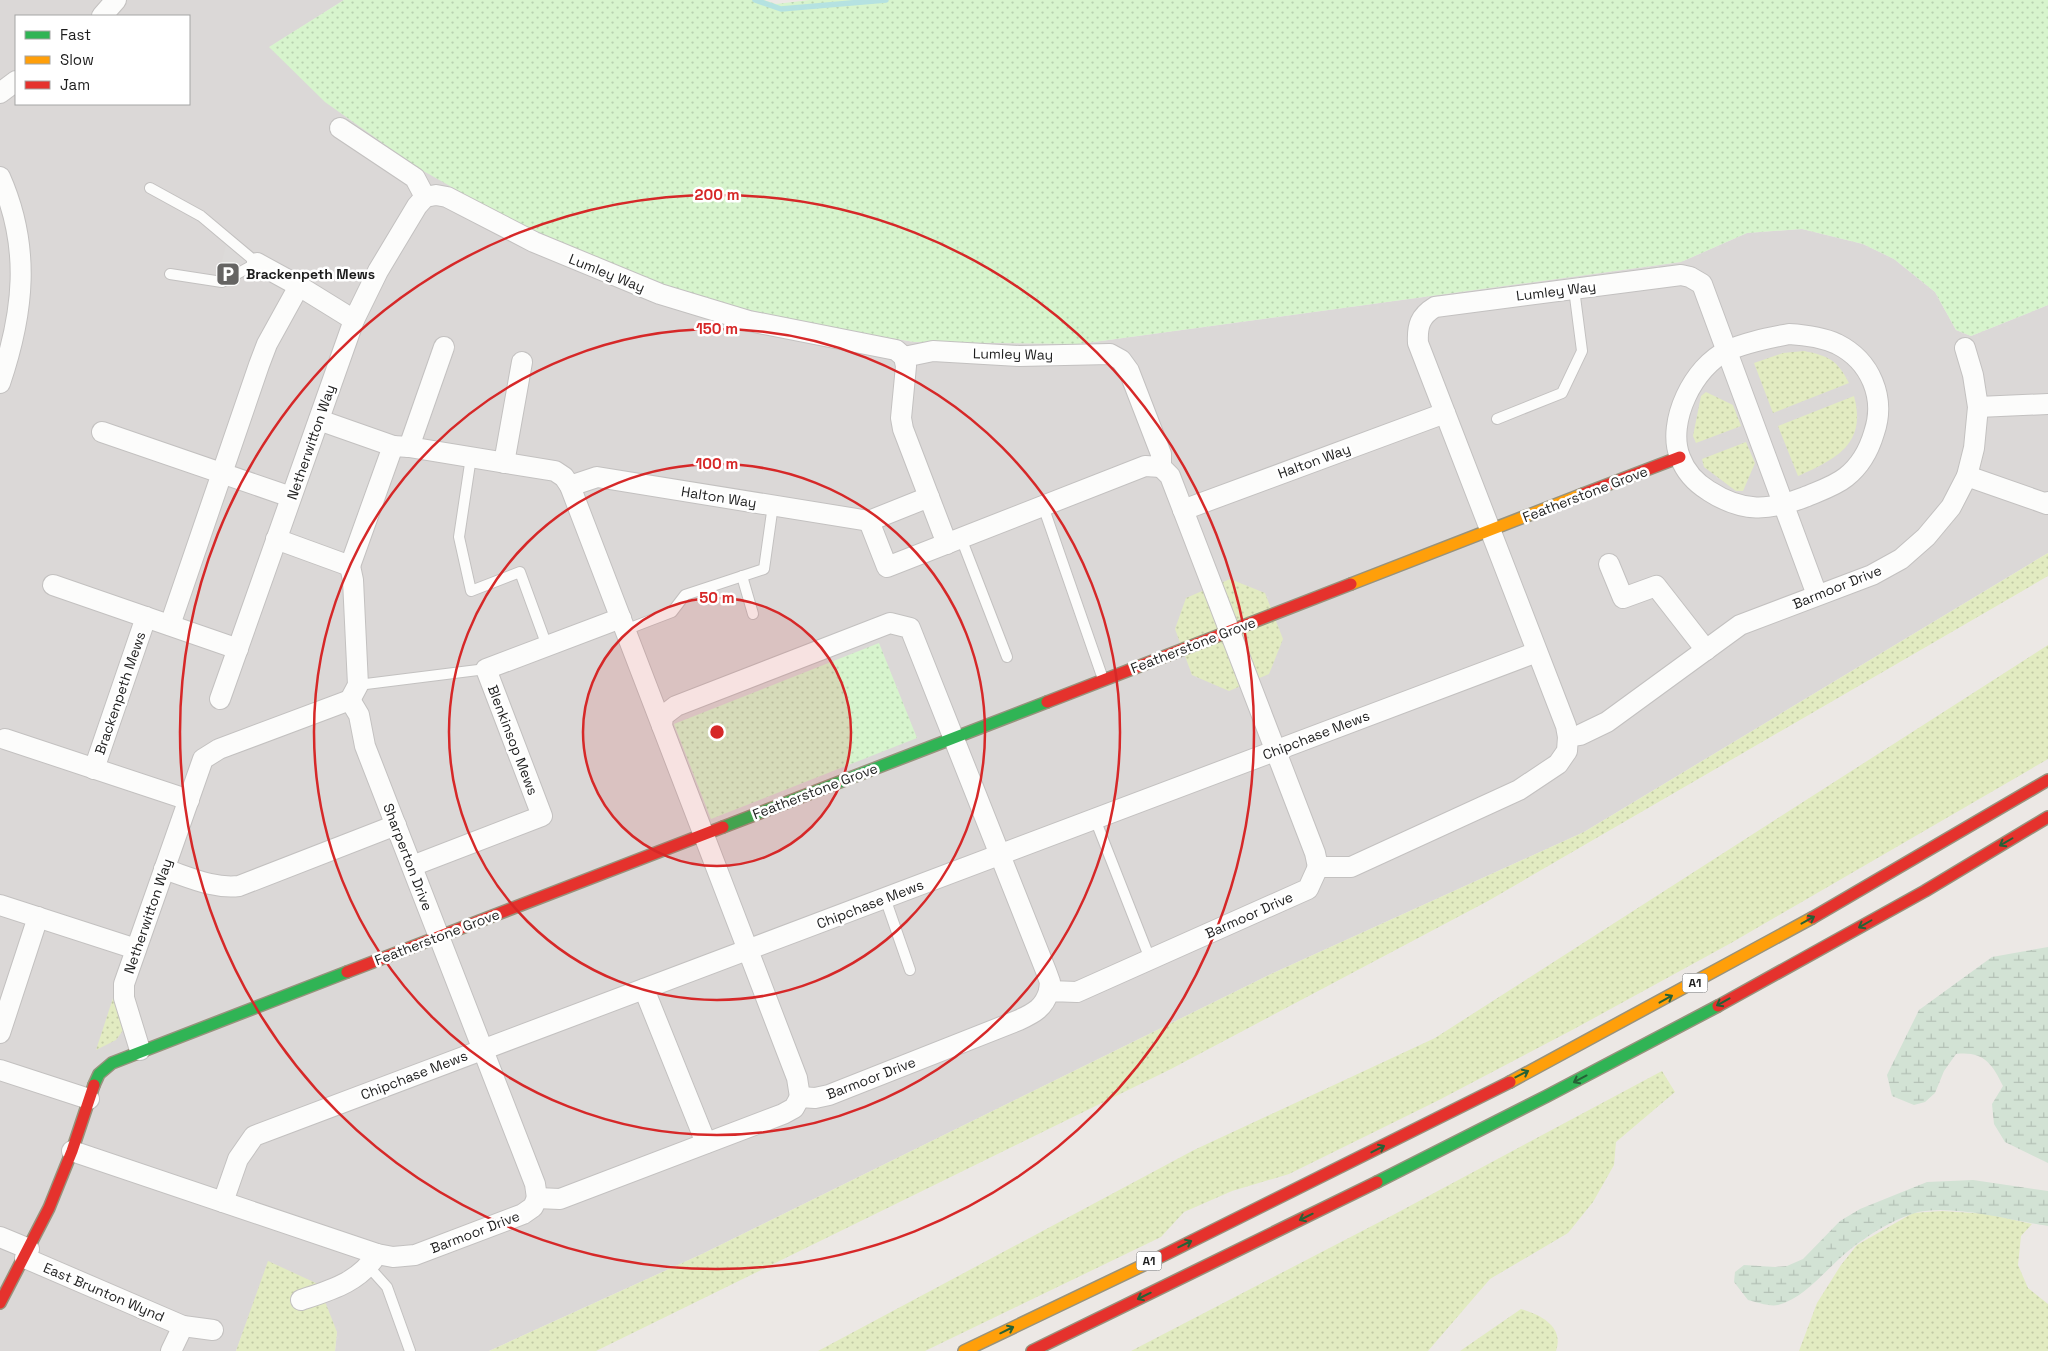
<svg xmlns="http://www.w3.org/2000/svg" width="2048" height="1351" viewBox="0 0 2048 1351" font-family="'Space Grotesk',sans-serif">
<defs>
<pattern id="grass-dots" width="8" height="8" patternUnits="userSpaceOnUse" patternTransform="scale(1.25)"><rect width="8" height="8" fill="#e2ebc1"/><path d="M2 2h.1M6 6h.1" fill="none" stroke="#c1c9a5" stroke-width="1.8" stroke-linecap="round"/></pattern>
<pattern id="wetland-marsh" width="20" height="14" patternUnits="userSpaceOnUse" patternTransform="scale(1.25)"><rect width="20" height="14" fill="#d2e2d4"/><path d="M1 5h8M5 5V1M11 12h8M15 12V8" fill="none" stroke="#b4c1b6"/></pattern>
<pattern id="park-dots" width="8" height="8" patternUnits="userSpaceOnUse" patternTransform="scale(1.25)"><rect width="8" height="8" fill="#d7f4cd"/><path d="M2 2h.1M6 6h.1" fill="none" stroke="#b8d1b0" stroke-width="1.8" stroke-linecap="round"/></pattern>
</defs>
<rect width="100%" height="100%" fill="#ece8e5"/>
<path fill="#dbd8d7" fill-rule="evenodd" d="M 0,0 L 344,0 L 270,47 L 805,323 L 914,342 L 1079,344 L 1681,262 L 1747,233 L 1802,229 L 1863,244 L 1894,259 L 1935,292 L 1956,330 L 1971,336 L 2048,305 L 2048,553 L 1584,832 L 1271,974 L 702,1254 L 489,1351 L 335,1351 L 337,1332 L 269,1262 L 236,1351 L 0,1351 ZM 16,16 L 189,16 L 189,104 L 16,104 Z"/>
<g fill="url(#grass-dots)">
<path d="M 1804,351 C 1829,356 1837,360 1849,383 L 1773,413 L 1754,363 L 1783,353 Z"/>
<path d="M 1706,392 L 1733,405 L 1741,426 L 1696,443 L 1693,436 L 1701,396 Z"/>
<path d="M 1854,396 C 1867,444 1836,459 1798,476 L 1778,426 Z"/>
<path d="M 1746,442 L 1755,463 L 1743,491 L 1736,491 L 1704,467 L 1702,459 Z"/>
<path d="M 2048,553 L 2048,576 L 1488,901 L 1171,1069 L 596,1351 L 489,1351 L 702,1254 L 1271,974 L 1584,832 Z"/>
<path d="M 1230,579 L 1265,593 L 1283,639 L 1269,674 L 1229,691 L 1192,675 L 1175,629 L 1186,598 Z"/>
<path d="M 2048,645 L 2048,759 L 1731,943 L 1574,1029 L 1439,1100 L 1289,1174 L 1232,1191 L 1184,1212 L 1161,1237 L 925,1351 L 818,1351 L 1194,1150 L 1435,1038 Z"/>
<path d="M 115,992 L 124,1029 L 116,1040 L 96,1050 Z"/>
<path d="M 1662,1071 L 1675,1092 L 1616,1142 L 1614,1165 L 1593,1202 L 1568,1233 L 1490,1279 L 1428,1351 L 1131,1351 L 1393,1215 Z"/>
<path d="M 1942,1211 L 1988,1214 L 2032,1224 L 2021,1236 L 2018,1265 L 2028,1288 L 2048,1304 L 2048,1351 L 1799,1351 L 1817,1303 L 1841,1265 L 1857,1245 L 1913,1213 Z"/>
<path d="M 268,1261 L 318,1284 L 337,1332 L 335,1351 L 236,1351 Z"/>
<path d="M 1521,1309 C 1542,1315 1564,1327 1556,1351 L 1460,1351 Z"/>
</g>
<g fill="url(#wetland-marsh)">
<path d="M 2048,947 L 2048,1163 L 2005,1142 L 1994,1124 L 1992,1104 L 2003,1086 C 1992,1063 1983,1051 1956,1054 L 1944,1071 L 1935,1093 L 1925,1102 L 1914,1105 L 1892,1096 L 1887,1075 L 1919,1010 L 1992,957 Z"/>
<path d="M 1973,1180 L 2048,1191 L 2048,1226 C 2012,1221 1946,1202 1912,1214 C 1890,1221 1865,1237 1847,1252 C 1826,1269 1805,1298 1778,1305 C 1770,1307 1756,1302 1748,1300 L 1734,1282 L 1735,1272 L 1744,1265 L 1775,1267 L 1787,1266 L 1803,1259 L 1840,1221 L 1860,1209 L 1927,1182 Z"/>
</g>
<g fill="url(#park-dots)">
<path d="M 344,0 L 764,0 L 776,4 L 810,0 L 2048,0 L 2048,305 L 1971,336 L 1956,330 L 1935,292 L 1894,259 L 1863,244 L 1802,229 L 1747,233 L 1681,262 L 1079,344 L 914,342 L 805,323 L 700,298 L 614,267 L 555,240 L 489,208 L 418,168 L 325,102 L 269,47 Z"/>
<path d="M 879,643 L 917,738 L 711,819 L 674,724 Z"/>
</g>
<g fill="#dcdad9">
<path d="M 227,242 L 257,263 L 216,286 Z"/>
<path d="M 319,420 L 393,446 L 350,566 L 276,539 Z"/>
</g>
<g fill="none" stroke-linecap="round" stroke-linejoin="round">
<path stroke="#b5e2e1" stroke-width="5.5" d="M 755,0 L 781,9 L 886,0"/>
<g stroke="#c3c1c0" stroke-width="12">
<g id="lane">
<path d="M 150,188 L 201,216 L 257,263 L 222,282 L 170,274"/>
<path d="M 1497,419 L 1562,393 L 1582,351 L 1574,289"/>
<path d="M 471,457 L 459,537 L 471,591 L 520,572 L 547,646"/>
<path d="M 1043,506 L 1103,679"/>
<path d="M 961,538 L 1007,657"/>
<path d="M 742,576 L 753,614"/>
<path d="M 625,630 L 672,612 L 685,595 L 764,569 L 773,505"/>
<path d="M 358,685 L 486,669"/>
<path d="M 1095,819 L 1150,959"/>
<path d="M 885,898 L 910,970"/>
<path d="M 369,1267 L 387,1287 L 410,1351"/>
</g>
</g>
<g stroke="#c3c1c0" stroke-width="22">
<g id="street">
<path d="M 102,16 L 116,0"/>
<path d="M 0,93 L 16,81"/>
<path d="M 340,128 L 415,178 L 425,197"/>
<path d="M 0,177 C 31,247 24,312 0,383"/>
<path d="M 425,197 L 436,195 L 447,197 L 534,242 L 660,294 L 749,321 L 896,350 L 904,357 L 906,366 L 901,418 L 903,429 L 929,497"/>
<path d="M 257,263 L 299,286 L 354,320"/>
<path d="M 1789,334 C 1806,335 1822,337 1837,344 C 1871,361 1886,398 1874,433 C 1869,450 1860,466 1846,477 C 1835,486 1819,491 1805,497 C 1769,511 1743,513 1709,491 C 1696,483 1685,471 1680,457 C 1666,422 1694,366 1727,351 C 1746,342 1769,338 1789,334 Z"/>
<path d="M 904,357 L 933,351 L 1019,356 L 1110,354 L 1121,360 L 1129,371 L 1161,454 L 1161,467 L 1170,476 L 1315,853 L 1318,867"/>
<path d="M 1978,407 L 2048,404"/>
<path d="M 102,432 L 291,497"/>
<path d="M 393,446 L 409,447 L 555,471 L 564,477 L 570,486 L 797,1078 L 800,1097"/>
<path d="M 409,447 L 444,347"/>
<path d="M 504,463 L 522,362"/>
<path d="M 1967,476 L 2047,504 L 2048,502"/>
<path d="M 570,486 L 597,477 L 869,521 L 929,497 L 947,544"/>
<path d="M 1183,510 L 1445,413"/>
<path d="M 869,521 L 887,567 L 1145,466 L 1161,467"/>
<path d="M 276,539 L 350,566 L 393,446 L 319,420"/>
<path d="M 1609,564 L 1623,598 L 1656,586 L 1706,650"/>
<path d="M 53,585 L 238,649"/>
<path d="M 170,625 L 259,365 L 267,344 L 299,286"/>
<path d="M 220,699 L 354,320 L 378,271 L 417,206 L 425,197"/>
<path d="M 350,700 L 359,715 L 365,746 L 535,1184 L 537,1198"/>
<path d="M 350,700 L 358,685 L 353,580 L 350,566"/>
<path d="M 662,726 L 663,716 L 676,706 L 890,623 L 910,628 L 1046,971 L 1050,982 L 1049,991"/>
<path d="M 1568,737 L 1566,726 L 1418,343 C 1417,326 1420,316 1435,307 L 1681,275 L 1690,277 L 1702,284 L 1817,595"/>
<path d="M 5,739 L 189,800"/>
<path d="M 94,769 L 146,617"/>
<path d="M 412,866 L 542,816 L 486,669 L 621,618"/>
<path d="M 164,869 C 189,877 213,889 239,886 L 396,825"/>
<path d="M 0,905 L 136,949"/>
<path d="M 644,989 L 706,1143"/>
<path d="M 0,1033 L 38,917"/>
<path d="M 140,1050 L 124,998 L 124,984 L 203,759 L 219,749 L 350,700"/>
<path d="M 0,1070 L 89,1099"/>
<path d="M 800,1097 L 815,1098 L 829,1095 L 1019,1020 C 1034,1013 1044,1008 1049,991 L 1077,992 L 1308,889 L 1318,867 L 1351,867 L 1519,790 L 1558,764 L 1567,751 L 1568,737 L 1580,735 L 1607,722 L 1740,625 L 1872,575 L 1901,559 L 1926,537 L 1951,507 L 1967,476 L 1974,448 L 1978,407 L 1973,375 L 1965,348"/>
<path d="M 72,1151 L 377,1254 L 393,1257 L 415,1255 L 523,1214 L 533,1207 L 537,1198"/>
<path d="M 537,1198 L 560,1199 L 783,1114 L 794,1108 L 800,1097"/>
<path d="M 223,1202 L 238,1159 L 254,1136 L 1537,652"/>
<path d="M 0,1237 L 29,1249"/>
<path d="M 25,1258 L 183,1326 L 213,1330"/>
<path d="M 301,1300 C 331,1290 360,1282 377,1254"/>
<path d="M 171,1351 L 183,1326"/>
</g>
</g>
<g stroke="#97927c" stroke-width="14">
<g id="fast">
<path d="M 723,827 L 1047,702"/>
<path d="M 94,1085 L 99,1074 L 112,1063 L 347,972"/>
<path d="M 1377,1182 L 1547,1096 L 1718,1006"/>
</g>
</g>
<g stroke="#97927c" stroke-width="14">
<g id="slow">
<path d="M 1351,584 L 1583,494"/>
<path d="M 1510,1082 L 1812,918"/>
<path d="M 964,1351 L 1154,1260"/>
</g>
</g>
<g stroke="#97927c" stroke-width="14">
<g id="jam">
<path d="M 1583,494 L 1680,457"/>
<path d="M 1047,702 L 1351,584"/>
<path d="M 1812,918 L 2048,780"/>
<path d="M 347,972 L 723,827"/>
<path d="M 1718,1006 L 1925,891 L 2048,817"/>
<path d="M 1154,1260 L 1510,1082"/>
<path d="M 0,1303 L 49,1208 L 72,1151 L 94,1085"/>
<path d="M 1032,1351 L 1377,1182"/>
</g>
</g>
<use href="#lane" stroke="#fcfcfb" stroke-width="10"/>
<use href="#street" stroke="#fcfcfb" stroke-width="20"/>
<use href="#fast" stroke="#30b455" stroke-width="11"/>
<use href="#slow" stroke="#ff9f0a" stroke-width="11"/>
<use href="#jam" stroke="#e5322d" stroke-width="11"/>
</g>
<defs><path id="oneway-shaft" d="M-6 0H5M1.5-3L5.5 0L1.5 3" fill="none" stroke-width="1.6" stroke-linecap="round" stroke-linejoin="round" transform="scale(1.25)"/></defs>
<g stroke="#266136">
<use href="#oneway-shaft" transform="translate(2006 842) rotate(150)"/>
<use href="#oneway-shaft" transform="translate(1808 920) rotate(-29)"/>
<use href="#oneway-shaft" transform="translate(1865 924) rotate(150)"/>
<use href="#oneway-shaft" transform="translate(1666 999) rotate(-29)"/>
<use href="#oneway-shaft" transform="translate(1723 1002) rotate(151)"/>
<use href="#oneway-shaft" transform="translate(1522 1074) rotate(-27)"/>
<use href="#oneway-shaft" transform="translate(1580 1079) rotate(152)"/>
<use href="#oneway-shaft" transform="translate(1378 1149) rotate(-27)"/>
<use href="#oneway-shaft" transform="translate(1306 1217) rotate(154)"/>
<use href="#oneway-shaft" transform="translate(1185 1244) rotate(-26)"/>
<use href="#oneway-shaft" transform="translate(1144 1296) rotate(154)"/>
<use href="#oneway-shaft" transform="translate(1007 1330) rotate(-26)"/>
</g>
<circle cx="717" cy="732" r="134" fill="#d62828" fill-opacity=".12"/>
<g fill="none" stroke="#d62828" stroke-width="2.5">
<circle cx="717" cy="732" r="134"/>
<circle cx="717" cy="732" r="268"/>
<circle cx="717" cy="732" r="403"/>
<circle cx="717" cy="732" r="537"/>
</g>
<defs>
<g id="parking-square" transform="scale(1.25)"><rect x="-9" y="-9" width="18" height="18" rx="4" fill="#656463" stroke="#fff"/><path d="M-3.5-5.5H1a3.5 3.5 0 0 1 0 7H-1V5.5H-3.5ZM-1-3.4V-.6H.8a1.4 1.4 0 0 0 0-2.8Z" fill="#fff"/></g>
</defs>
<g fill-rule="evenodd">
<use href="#parking-square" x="228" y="274"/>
</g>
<g text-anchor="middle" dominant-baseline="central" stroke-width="5" stroke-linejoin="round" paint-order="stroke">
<g fill="#fff" stroke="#616161" stroke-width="1">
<rect x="1682.5" y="973.5" width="25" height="19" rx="4"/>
<rect x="1136.5" y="1251.5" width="25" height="19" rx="4"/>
</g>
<g font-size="12" font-weight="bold" fill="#1d1d1d">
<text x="1695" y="983">A1</text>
<text x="1149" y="1261">A1</text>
</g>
<g font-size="14" fill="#1d1d1d" stroke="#fff">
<text transform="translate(607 273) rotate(22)">Lumley Way</text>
<text transform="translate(1556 291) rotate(-7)">Lumley Way</text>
<text transform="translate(1013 354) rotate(1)">Lumley Way</text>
<text transform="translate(311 442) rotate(-71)">Netherwitton Way</text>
<text transform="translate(1314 461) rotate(-20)">Halton Way</text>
<text transform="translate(1585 494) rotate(-21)">Featherstone Grove</text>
<text transform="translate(719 497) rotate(9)">Halton Way</text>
<text transform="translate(1837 587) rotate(-22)">Barmoor Drive</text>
<text transform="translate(1193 645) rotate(-21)">Featherstone Grove</text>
<text transform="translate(120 693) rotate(-71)">Brackenpeth Mews</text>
<text transform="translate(1316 735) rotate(-21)">Chipchase Mews</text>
<text transform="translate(513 740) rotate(69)">Blenkinsop Mews</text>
<text transform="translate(815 791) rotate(-21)">Featherstone Grove</text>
<text transform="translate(408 857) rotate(69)">Sharperton Drive</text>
<text transform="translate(870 904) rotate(-21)">Chipchase Mews</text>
<text transform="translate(1249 915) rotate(-24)">Barmoor Drive</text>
<text transform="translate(148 916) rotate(-71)">Netherwitton Way</text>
<text transform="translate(437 937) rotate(-21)">Featherstone Grove</text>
<text transform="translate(414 1075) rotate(-21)">Chipchase Mews</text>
<text transform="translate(871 1078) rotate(-21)">Barmoor Drive</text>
<text transform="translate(475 1232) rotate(-21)">Barmoor Drive</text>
<text transform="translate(104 1292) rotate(23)">East Brunton Wynd</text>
</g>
<g font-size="14" font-weight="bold" fill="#1d1d1d" stroke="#fff" text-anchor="start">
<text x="246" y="274">Brackenpeth Mews</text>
</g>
</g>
<circle cx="717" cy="732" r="8" fill="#d62828" stroke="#fff" stroke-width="2.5"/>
<g font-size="15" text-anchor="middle" font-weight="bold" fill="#d62828" stroke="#fff" stroke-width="5" stroke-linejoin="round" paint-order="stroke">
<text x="717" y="200">200 m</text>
<text x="717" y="334">150 m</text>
<text x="717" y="469">100 m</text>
<text x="717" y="603">50 m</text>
</g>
<rect x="15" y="15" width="175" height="90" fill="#ffffff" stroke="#a5a5a5"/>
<rect x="25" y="31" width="25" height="8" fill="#30b455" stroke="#a5a5a5"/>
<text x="60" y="40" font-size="15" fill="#1d1d1d">Fast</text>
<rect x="25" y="56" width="25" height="8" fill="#ff9f0a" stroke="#a5a5a5"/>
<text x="60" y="65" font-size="15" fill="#1d1d1d">Slow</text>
<rect x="25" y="81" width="25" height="8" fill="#e5322d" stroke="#a5a5a5"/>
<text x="60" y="90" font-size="15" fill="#1d1d1d">Jam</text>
</svg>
